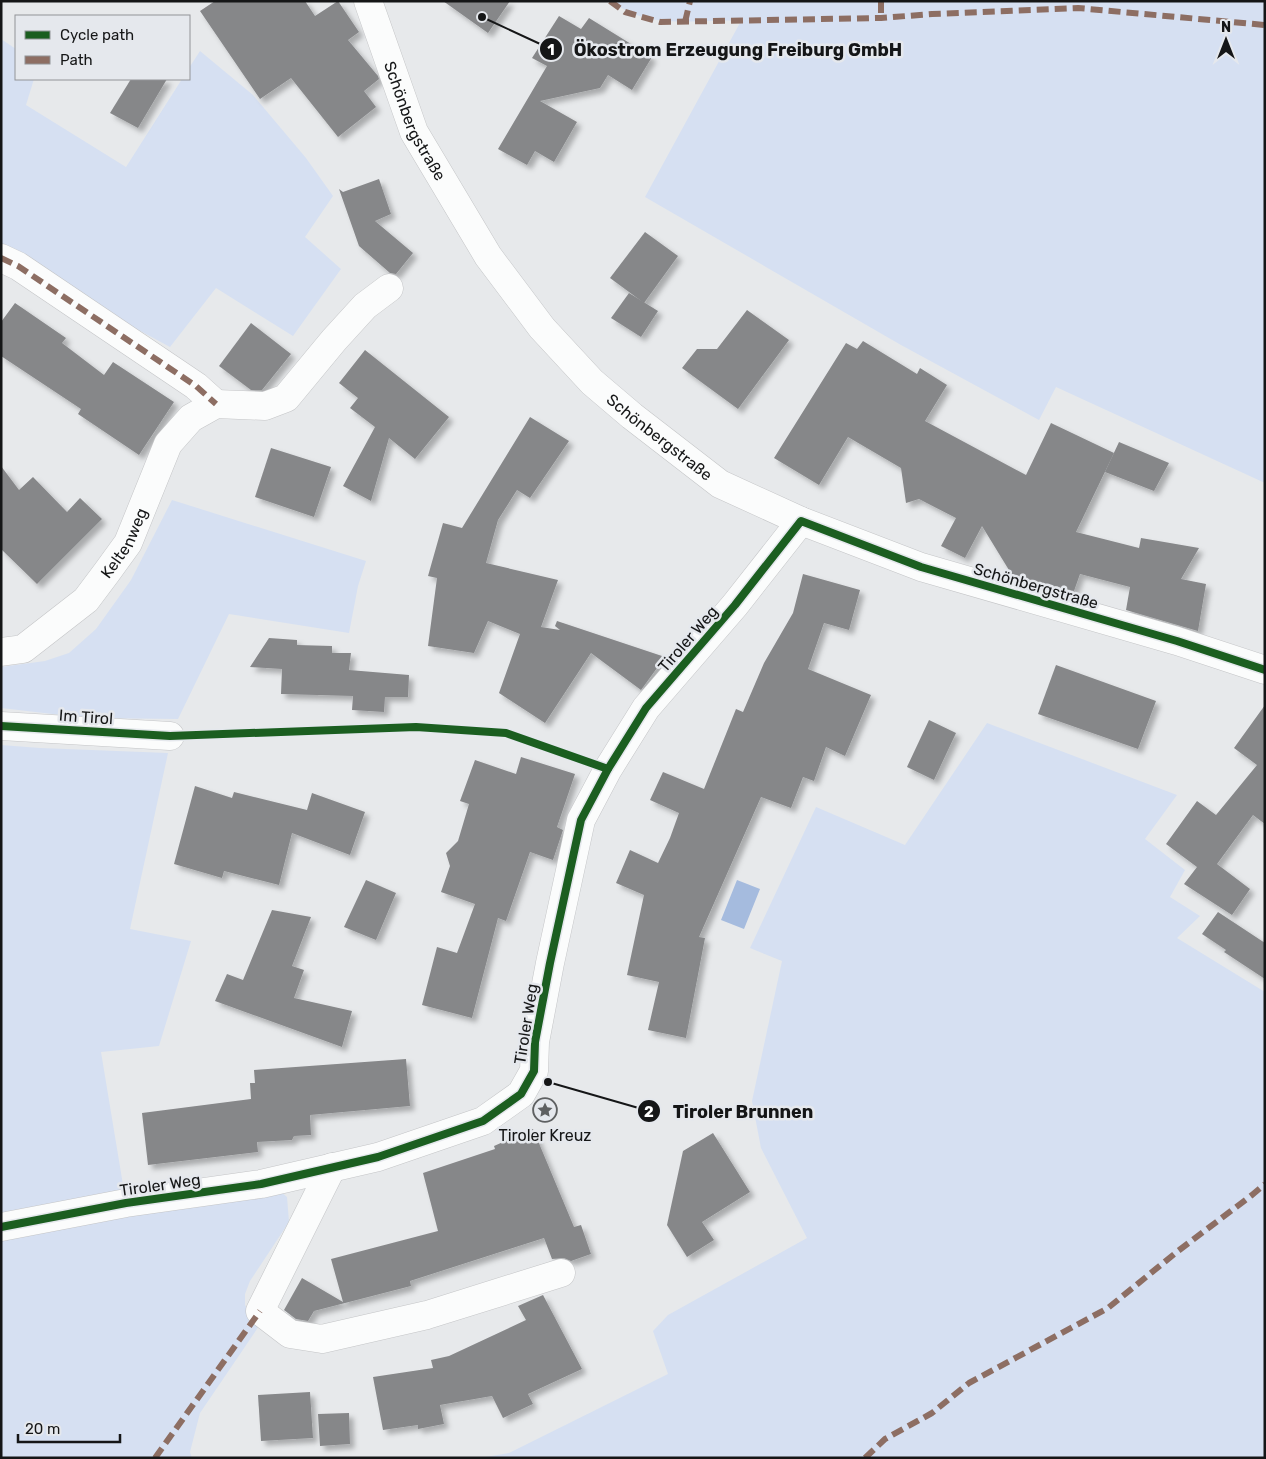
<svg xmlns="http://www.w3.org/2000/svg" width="1266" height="1459" viewBox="0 0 1266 1459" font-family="Rubik,sans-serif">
<defs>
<filter id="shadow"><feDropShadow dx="4.5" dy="4.5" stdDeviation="2.5" flood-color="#0004"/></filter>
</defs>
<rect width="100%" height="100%" fill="#e7e9eb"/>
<g fill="#d6e0f2">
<path d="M 610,1 L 1265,1 L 1265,483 L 1056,387 L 1039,420 L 901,345 L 645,197 L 741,21 C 692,18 655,32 610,1 Z"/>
<path d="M 1,39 L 16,49 L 16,79 L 34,79 L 26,105 L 126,167 L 182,79 L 189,79 L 189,68 L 200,51 L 253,95 L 306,158 L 333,196 L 305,237 L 341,269 L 293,336 L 216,288 L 170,347 L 109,314 L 1,248 Z"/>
<path d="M 172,500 L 366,561 L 358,586 L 349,633 L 229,614 L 178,719 L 87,718 L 1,708 L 1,667 L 45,661 L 69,653 L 96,629 L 131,580 Z"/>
<path d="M 987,723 L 1177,795 L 1145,839 L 1185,870 L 1170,897 L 1200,916 L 1177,938 L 1265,992 L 1265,1458 L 480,1458 L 509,1453 L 668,1374 L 653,1331 L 668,1315 L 807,1238 L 761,1148 L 752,1101 L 782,961 L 750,948 L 816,807 L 905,845 Z"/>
<path d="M 1,745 L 40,748 L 168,753 L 130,929 L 191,941 L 159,1046 L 101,1052 L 126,1203 L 280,1191 L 287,1197 L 289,1222 L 250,1281 L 245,1294 L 245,1305 L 249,1312 L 261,1323 L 200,1413 L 190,1452 L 192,1458 L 1,1458 Z"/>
</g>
<path fill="#a5bbde" d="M 737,880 L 760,889 L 744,929 L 721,920 Z"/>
<g fill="#868789" filter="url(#shadow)">
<path d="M 215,1 L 305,1 L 315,16 L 338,1 L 359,32 L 348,40 L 378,76 L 379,79 L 364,91 L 376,107 L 338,137 L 291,78 L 260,99 L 200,11 Z"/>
<path d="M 443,1 L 510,1 L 488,33 Z"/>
<path d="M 559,16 L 581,29 L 589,18 L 652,57 L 632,90 L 608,75 L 600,88 L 540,101 L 577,122 L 554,162 L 535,151 L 527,165 L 498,149 L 547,66 L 532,58 Z"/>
<path d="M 131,79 L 167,79 L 138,128 L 110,113 Z"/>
<path d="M 379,179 L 391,214 L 375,221 L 413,253 L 396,274 L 390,273 L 359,246 L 339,189 L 343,192 Z"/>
<path d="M 645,232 L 678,256 L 644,303 L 610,278 Z"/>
<path d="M 629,293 L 658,311 L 641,337 L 611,318 Z"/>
<path d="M 15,303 L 66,338 L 62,343 L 104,375 L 113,362 L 174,402 L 139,455 L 78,414 L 81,409 L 1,356 L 1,322 Z"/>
<path d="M 747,310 L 789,340 L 738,409 L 682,368 L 697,349 L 717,349 Z"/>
<path d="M 251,323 L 291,354 L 262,390 L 251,390 L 219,366 Z"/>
<path d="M 863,341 L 917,374 L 920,368 L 947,385 L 925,421 L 1026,475 L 1051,423 L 1114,453 L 1076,532 L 1139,548 L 1141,538 L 1199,548 L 1181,579 L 1206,584 L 1198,631 L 1126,610 L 1130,587 L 1080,574 L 1074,591 L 1012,575 L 982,526 L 965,558 L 941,546 L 956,518 L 919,499 L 906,503 L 901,468 L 848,437 L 819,485 L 774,458 L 846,343 L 857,349 Z"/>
<path d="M 365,350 L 449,417 L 415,459 L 389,438 L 371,501 L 343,486 L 375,427 L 350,408 L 358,398 L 339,383 Z"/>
<path d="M 530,417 L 569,441 L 530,498 L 517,490 L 498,520 L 486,563 L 558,580 L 541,627 L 560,630 L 555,626 L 557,621 L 665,657 L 641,690 L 591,653 L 545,723 L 499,693 L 520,634 L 488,621 L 474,653 L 428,646 L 437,578 L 428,576 L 443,523 L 462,528 Z"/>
<path d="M 1119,442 L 1169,463 L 1154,491 L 1105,472 Z"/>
<path d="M 271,448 L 331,467 L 314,517 L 255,497 Z"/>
<path d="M 1,466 L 19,490 L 33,477 L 67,512 L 80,498 L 102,519 L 37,584 L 1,549 Z"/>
<path d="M 803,574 L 860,590 L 849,630 L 824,623 L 808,669 L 871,695 L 845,756 L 826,747 L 814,781 L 803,777 L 791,808 L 761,797 L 699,937 L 705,938 L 686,1038 L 648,1030 L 659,982 L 627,975 L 644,895 L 616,883 L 630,850 L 658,863 L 670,838 L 679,813 L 650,800 L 663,772 L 704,789 L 736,709 L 743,712 L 764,663 L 793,613 Z"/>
<path d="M 269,638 L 297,640 L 297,645 L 332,646 L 332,653 L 351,653 L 349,670 L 409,675 L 408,697 L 385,697 L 384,712 L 352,710 L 353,696 L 281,694 L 282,669 L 250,667 Z"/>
<path d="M 1056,665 L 1156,701 L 1138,749 L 1038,714 Z"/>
<path d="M 1265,705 L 1265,824 L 1253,815 L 1217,864 L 1250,889 L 1232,915 L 1184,884 L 1197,867 L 1166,844 L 1197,801 L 1216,815 L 1257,765 L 1234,748 Z"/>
<path d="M 929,720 L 956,733 L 934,780 L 907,767 Z"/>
<path d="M 521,757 L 575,774 L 557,827 L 563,830 L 553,860 L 530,852 L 506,921 L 498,918 L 472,1018 L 422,1005 L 437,947 L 457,953 L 475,904 L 441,892 L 450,866 L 446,853 L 458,841 L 469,804 L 460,801 L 475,760 L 516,774 Z"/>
<path d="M 195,786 L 232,798 L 234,792 L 307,810 L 312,793 L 365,812 L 350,855 L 292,833 L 279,885 L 224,871 L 222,878 L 174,864 Z"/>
<path d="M 366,880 L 396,893 L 376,940 L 344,927 Z"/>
<path d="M 272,910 L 311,917 L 292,966 L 304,970 L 294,998 L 352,1011 L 342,1047 L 215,1001 L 227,974 L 243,980 Z"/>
<path d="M 1218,912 L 1265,943 L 1265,979 L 1224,952 L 1226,950 L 1202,934 Z"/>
<path d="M 406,1059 L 410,1106 L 310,1115 L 311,1135 L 294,1136 L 292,1140 L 257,1142 L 258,1152 L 148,1165 L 142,1113 L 251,1099 L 250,1083 L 255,1083 L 254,1070 Z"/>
<path d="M 533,1129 L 574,1227 L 581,1225 L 591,1254 L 571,1261 L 564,1258 L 552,1259 L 544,1238 L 410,1281 L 411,1286 L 314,1311 L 308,1321 L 296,1319 L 284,1310 L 302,1278 L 343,1302 L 331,1259 L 438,1231 L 423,1173 L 495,1149 L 494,1146 Z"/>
<path d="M 713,1133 L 750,1192 L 702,1222 L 714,1240 L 687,1257 L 667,1225 L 683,1151 Z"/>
<path d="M 543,1295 L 582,1369 L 528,1394 L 533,1404 L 503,1418 L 492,1396 L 440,1405 L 444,1424 L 418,1429 L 418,1425 L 383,1430 L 373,1377 L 433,1368 L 431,1360 L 449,1356 L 526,1320 L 518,1306 Z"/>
<path d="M 310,1392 L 313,1438 L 261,1441 L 258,1395 Z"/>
<path d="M 349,1413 L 350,1444 L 320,1446 L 318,1414 Z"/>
</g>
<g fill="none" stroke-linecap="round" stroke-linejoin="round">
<g stroke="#c4c5c7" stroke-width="29">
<g id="minor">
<path id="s1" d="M 368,1 L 414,132 L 488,256 L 542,328 L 592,382 L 632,416 L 720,484 L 801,521 L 921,567 L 1177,641 L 1265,670"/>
<path d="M 1,258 L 18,266 L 196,386 L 216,404"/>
<path id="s2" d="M 1,652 L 23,649 L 86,600 L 107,572 L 128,543 L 168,444 L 191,418 L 216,404 L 265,406 L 286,398 L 334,340 L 365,306 L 389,288"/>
<path d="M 1,726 L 170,736"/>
<path d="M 332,1167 L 260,1311 L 290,1334 L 322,1339 L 427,1315 L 561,1273"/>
<path d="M 1,1227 L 126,1203 L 261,1184 L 378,1157 L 483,1121 L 521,1094 L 534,1071 L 535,1042 L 550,963 L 581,820 L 608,769 L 646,708 L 735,605 L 801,521"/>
</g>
</g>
<use href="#minor" stroke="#fbfcfc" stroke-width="28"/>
<g stroke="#8d6e63" stroke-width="6" stroke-dasharray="12 6" stroke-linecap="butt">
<path d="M 610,1 L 625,12 L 660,22 L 881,18 L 932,14 L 1078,8 L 1265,25"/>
<path d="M 881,1 L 881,18"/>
<path d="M 685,22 L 690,1"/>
<path d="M 1,258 L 18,266 L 196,386 L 216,404"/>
<path d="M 155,1458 L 260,1311"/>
<path d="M 865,1458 L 885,1439 L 932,1413 L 969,1383 L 1108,1308 L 1178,1251 L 1252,1195 L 1265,1184"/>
</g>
<g stroke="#e5e8ed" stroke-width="11">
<g id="cycleway">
<path d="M 1,726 L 170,736 L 416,727 L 506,733 L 608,769"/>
<path d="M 1,1227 L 126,1203 L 261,1184 L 378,1157 L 483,1121 L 521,1094 L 534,1071 L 535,1042 L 550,963 L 581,820 L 608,769 L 646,708 L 735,605 L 801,521 L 921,567 L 1177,641 L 1265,670"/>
</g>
</g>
<use href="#cycleway" stroke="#1b5e20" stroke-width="8"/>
</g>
<defs>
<g id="sight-ring" transform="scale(1.25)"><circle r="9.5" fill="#e5e8ed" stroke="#5e6061" stroke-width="1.5"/><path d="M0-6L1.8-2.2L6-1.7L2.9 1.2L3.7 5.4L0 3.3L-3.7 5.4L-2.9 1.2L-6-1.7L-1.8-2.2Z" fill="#5e6061"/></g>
</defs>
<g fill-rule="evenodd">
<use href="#sight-ring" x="545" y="1110"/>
</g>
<g text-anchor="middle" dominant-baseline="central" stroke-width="5" stroke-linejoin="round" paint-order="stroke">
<g font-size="16" fill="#151617" stroke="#e5e8ed">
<text stroke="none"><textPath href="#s1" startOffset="129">Schönbergstraße</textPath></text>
<text stroke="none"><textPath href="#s1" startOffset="534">Schönbergstraße</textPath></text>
<text stroke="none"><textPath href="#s2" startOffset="171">Keltenweg</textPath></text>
<text transform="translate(1036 586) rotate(16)">Schönbergstraße</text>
<text transform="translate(688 639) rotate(-49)">Tiroler Weg</text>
<text transform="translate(86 717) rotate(4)">Im Tirol</text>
<text transform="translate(526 1024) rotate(-81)">Tiroler Weg</text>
<text transform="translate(160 1185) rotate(-8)">Tiroler Weg</text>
</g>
<g font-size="16" fill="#151617" stroke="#e5e8ed">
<text x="545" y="1135">Tiroler Kreuz</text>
</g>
</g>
<path fill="none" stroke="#151617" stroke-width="2" d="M482 17L551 49M548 1082L649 1111"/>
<g fill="#151617" stroke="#e5e8ed" stroke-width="2">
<circle cx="482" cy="17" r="5"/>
<circle cx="548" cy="1082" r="5"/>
<circle cx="551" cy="49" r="12"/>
<circle cx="649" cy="1111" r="12"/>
</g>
<g font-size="15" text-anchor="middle" font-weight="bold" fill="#fff">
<text x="551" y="55">1</text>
<text x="649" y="1117">2</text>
</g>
<g font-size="18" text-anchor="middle" font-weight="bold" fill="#151617" stroke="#e5e8ed" stroke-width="5" stroke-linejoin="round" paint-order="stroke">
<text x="738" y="56">Ökostrom Erzeugung Freiburg GmbH</text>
<text x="743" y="1118">Tiroler Brunnen</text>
</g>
<rect width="1266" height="1459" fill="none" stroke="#151617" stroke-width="5"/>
<rect x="15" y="15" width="175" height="65" fill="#e5e8ed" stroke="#929497"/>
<rect x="25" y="31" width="25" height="8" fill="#1b5e20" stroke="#929497"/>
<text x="60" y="40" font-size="15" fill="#151617">Cycle path</text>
<rect x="25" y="56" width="25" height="8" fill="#8d6e63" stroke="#929497"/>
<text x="60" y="65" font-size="15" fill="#151617">Path</text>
<g transform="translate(1226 40)" stroke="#e5e8ed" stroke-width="4" paint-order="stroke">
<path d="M0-4L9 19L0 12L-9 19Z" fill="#151617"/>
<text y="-8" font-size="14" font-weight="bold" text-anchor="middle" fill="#151617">N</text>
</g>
<path d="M18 1434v8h102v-8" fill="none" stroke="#151617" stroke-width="2.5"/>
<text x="25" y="1434" font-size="15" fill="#151617" stroke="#e5e8ed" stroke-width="4" paint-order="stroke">20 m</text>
</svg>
